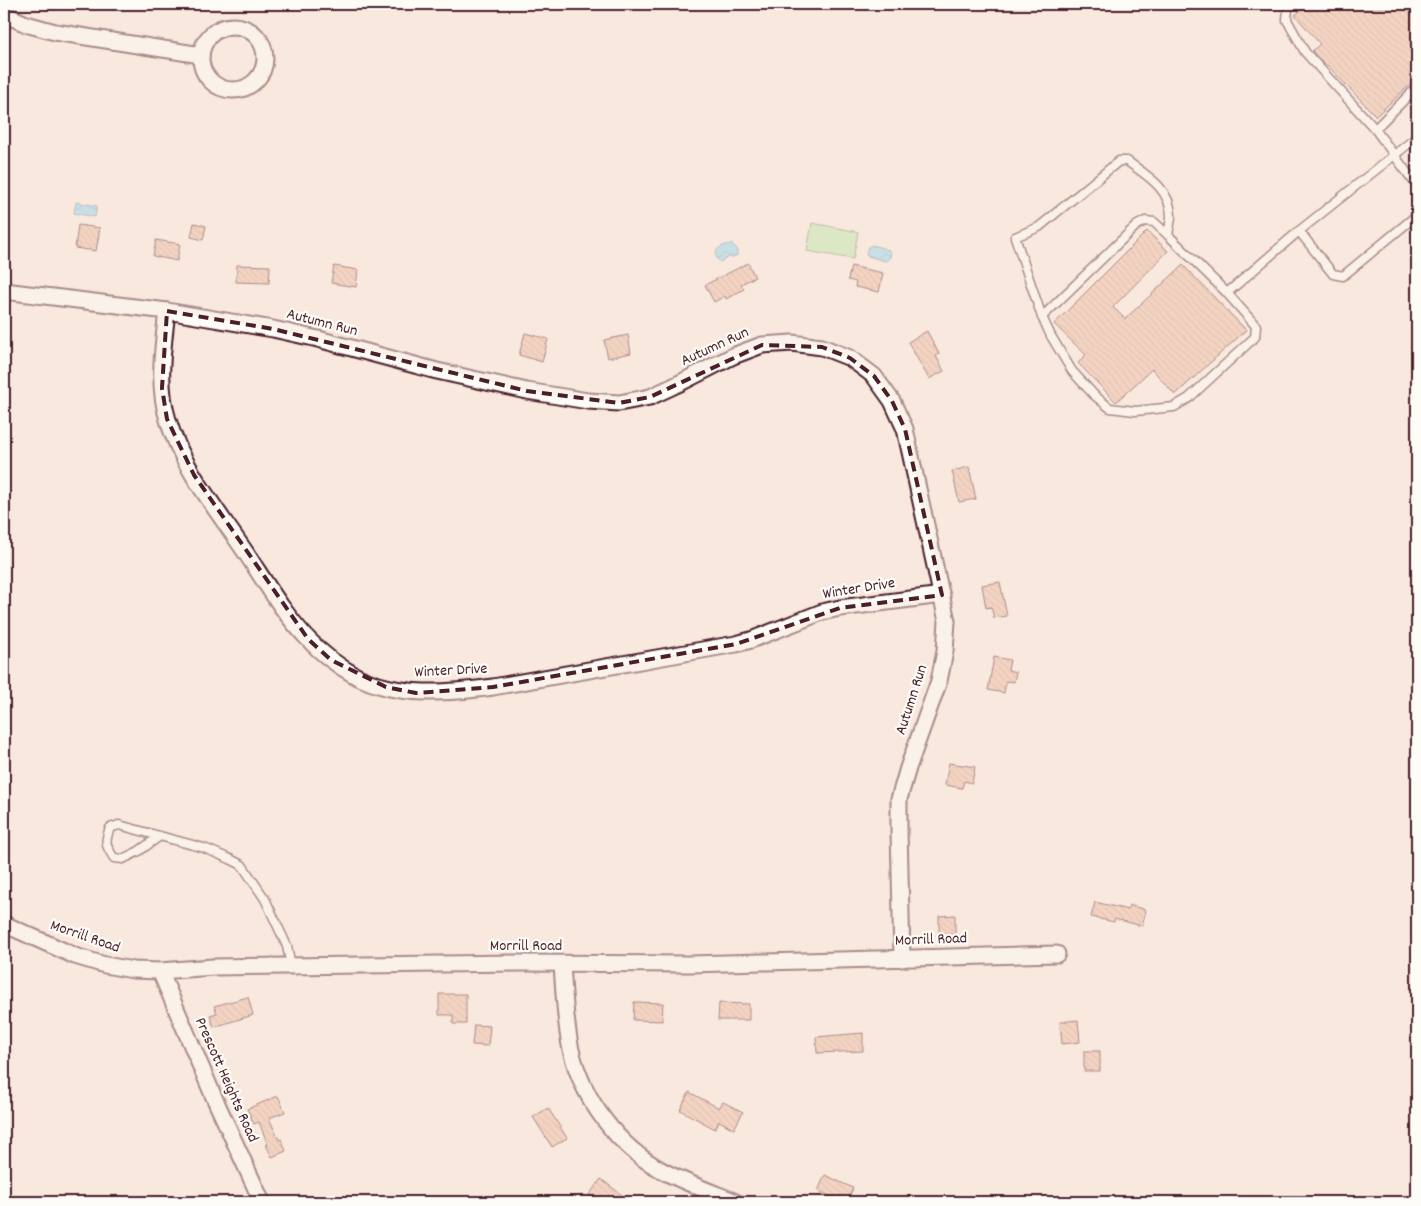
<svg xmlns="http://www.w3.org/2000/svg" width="1421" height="1206" viewBox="0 0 1421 1206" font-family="Dekko,sans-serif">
<defs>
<pattern id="water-waves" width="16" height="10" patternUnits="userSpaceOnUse" patternTransform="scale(1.25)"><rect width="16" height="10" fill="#8fd5f1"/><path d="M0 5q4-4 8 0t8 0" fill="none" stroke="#7db6cf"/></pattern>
<pattern id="building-back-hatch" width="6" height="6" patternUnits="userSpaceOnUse" patternTransform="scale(1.25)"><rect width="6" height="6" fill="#eebaa0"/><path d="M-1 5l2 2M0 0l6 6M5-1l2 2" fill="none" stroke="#ce9f8a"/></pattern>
</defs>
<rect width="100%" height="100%" fill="#f8e8dd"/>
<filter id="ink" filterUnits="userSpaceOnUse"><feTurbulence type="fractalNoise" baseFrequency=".02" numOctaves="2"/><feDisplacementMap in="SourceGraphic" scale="10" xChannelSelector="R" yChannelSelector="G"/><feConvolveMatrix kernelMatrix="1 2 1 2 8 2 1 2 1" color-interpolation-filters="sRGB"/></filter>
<g filter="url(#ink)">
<path fill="#bae9a8" stroke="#82846a" d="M 812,223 L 858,232 L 853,259 L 807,251 Z"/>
<g fill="url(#water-waves)" stroke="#738ca2">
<path d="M 76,202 L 97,206 L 95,217 L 74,213 Z"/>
<path d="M 732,244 L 737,249 L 737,255 L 733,257 L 729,257 L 720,262 C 713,257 715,249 723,246 C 726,244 729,245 732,244 Z"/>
<path d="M 872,245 L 889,250 L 891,253 L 889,259 L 885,261 L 868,256 L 866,253 L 868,247 Z"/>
</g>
<g fill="url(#building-back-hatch)" stroke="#4a1f2b">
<path d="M 1309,4 L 1417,4 L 1417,78 L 1376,116 L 1326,64 L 1325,65 L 1312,51 L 1320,44 L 1295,15 Z"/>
<path d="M 194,223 L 206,226 L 203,240 L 191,237 Z"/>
<path d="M 78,225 L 100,228 L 96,251 L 75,248 Z"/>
<path d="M 1147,231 L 1168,251 L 1113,307 L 1125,319 L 1183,265 L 1246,330 L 1175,395 L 1152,369 L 1116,402 L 1078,363 L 1086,355 L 1054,324 Z"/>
<path d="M 156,240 L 180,244 L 177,261 L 153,256 Z"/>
<path d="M 748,263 L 755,277 L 741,284 L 744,289 L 726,299 L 725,296 L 714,302 L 705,285 Z"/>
<path d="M 237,265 L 270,266 L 269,283 L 236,282 Z"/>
<path d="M 334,266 L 358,270 L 356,287 L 331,283 Z"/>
<path d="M 851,266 L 883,273 L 879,292 L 855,287 L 856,282 L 848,280 Z"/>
<path d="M 927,331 L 939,354 L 936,356 L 944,371 L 929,379 L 908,342 Z"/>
<path d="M 525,333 L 548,339 L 542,362 L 519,355 Z"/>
<path d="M 628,335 L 631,353 L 608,358 L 604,340 Z"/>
<path d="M 969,467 L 976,499 L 959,502 L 952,471 Z"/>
<path d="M 1000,582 L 1007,616 L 994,618 L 991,607 L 986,608 L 982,585 Z"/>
<path d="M 994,657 L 1010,660 L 1008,670 L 1016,672 L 1014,682 L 1006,681 L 1004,693 L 988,690 Z"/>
<path d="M 949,763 L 975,767 L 972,783 L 964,781 L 962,788 L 945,785 Z"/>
<path d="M 1095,902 L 1128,910 L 1129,905 L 1146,910 L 1142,926 L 1115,919 L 1114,922 L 1091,917 Z"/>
<path d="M 955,915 L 955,934 L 939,935 L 939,916 Z"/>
<path d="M 439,994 L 466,994 L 466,1024 L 453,1024 L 453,1015 L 439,1015 Z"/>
<path d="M 248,997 L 253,1015 L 214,1027 L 210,1015 L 217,1013 L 214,1006 Z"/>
<path d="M 634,1002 L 663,1003 L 662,1021 L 633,1020 Z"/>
<path d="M 719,1003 L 749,1004 L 749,1020 L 718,1020 Z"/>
<path d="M 1078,1020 L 1080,1042 L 1062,1044 L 1060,1022 Z"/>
<path d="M 474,1025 L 490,1026 L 488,1046 L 472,1045 Z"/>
<path d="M 863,1033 L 863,1051 L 817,1053 L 816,1037 Z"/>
<rect x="1084" y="1051" width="16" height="20"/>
<path d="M 689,1092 L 719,1108 L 723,1102 L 743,1112 L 734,1129 L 719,1121 L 715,1129 L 680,1110 Z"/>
<path d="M 278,1096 L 285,1112 L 269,1118 L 279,1140 L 281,1139 L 286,1151 L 272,1157 L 266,1145 L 268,1145 L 259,1122 L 254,1124 L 247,1109 Z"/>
<path d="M 548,1108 L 567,1138 L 552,1147 L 533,1117 Z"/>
<path d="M 825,1175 L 853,1188 L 847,1202 L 844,1202 L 818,1191 Z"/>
<path d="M 601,1179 L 631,1202 L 598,1202 L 589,1195 Z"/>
</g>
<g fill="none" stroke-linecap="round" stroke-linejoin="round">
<g stroke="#4a1f2b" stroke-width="11">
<g id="service">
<path d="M 1292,4 L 1288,8 L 1287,20 L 1305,52 L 1375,129 L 1417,186"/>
<path d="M 1375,129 L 1417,87"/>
<path d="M 1119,161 L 1127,161 C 1146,175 1170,188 1171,215 C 1171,221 1169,228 1168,235 L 1227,293 L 1256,326 L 1255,337 L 1189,398 L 1174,407 L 1135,411 L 1110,408 L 1094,395 L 1072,371 L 1051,336 L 1042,317 L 1015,237 L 1039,227 Z"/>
<path d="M 1299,231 L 1333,274 L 1343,276 L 1417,215"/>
<path d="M 1227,293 L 1299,231 L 1417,137"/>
<path d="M 1042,317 L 1136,226 L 1145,221 L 1154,222 L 1168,235"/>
<path d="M 160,836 L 139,851 L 123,859 L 114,858 C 106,846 104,843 110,828 L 119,825 L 204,848 L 230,859 L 242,865 L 265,899 L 287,946 L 291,966"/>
</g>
</g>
<g stroke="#4a1f2b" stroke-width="19">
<g id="minor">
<path d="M 4,14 L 26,24 L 55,32 L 201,55"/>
<circle cx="233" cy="58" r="32"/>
<path d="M 4,291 L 167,311 L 273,329 L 318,339 L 437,371 L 527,391 L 588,401 L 619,403 L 650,397 L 678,384 L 733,356 L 762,345 L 792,343 L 822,347 L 850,358 L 874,376 L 892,401 L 905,429 L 947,621 L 945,651 L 939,681 L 908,768 L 899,799 L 899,829 L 902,959"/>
<path d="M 167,311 C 163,347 157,385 168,420 C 182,467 217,510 244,550 C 264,580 283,613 308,639 C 322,654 338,666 356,676 C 399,698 448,693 493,687 L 736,644 L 751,640 L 822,612 L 840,608 L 942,595"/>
<path d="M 4,924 L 75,956 L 105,965 L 133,970 L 160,971 L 213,967 L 520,963 L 690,964 L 1057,954"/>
<path d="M 562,964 C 564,993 565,1022 571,1050 C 583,1100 618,1147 663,1171 C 686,1183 711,1192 736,1202"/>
<path d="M 160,971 L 213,1095 L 262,1202"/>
</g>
</g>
<use href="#service" stroke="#fdfcf7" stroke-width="8"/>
<use href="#minor" stroke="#fdfcf7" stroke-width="15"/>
</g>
</g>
<path d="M0 0H1421V1206H0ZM 167,311 L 273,329 L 527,391 L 619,403 L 650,397 L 762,345 L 822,347 L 850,358 L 874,376 L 892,401 L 905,429 L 942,595 L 840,608 L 736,644 L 493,687 L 416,693 L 386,687 L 331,660 L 308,639 L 194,475 L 167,419 L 162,388 Z" fill="#f8e8dd" fill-opacity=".55" fill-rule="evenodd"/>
<path fill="none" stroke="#4a1f2b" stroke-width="4" stroke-dasharray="10 6" stroke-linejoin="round" d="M 167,311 L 273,329 L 527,391 L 619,403 L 650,397 L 762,345 L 822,347 L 850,358 L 874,376 L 892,401 L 905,429 L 942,595 L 840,608 L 736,644 L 493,687 L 416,693 L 386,687 L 331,660 L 308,639 L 194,475 L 167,419 L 162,388 Z"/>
<g text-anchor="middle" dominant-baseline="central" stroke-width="4.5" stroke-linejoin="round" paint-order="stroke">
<g font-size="16" fill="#4a1f2b" stroke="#fdfcf7">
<text transform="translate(322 323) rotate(14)">Autumn Run</text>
<text transform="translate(715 347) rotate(-25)">Autumn Run</text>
<text transform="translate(859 589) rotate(-9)">Winter Drive</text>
<text transform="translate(451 671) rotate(-3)">Winter Drive</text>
<text transform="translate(912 700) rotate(-72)">Autumn Run</text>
<text transform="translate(85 937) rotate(19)">Morrill Road</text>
<text transform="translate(931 940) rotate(-2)">Morrill Road</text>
<text x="526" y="946">Morrill Road</text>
<text transform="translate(226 1080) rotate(66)">Prescott Heights Road</text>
</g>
</g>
<rect width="1421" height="1206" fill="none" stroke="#fdfcf7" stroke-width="20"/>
<rect x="10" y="10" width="1401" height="1186" fill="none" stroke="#4a1f2b" stroke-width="2" filter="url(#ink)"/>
</svg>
